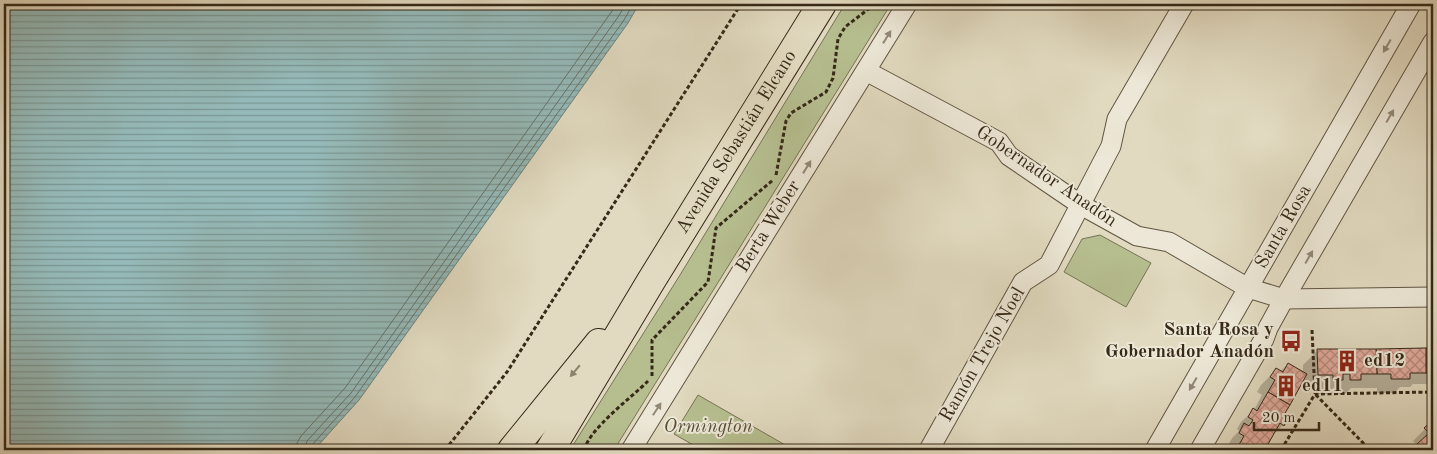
<svg xmlns="http://www.w3.org/2000/svg" width="1437" height="454" viewBox="0 0 1437 454" font-family="'Old Standard TT',serif">
<defs>
<pattern id="water-rules" width="6" height="5" patternUnits="userSpaceOnUse" patternTransform="scale(1.25)"><rect width="6" height="5" fill="#95bab9"/><path d="M0 2.5h6" fill="none" stroke="#7a9795"/></pattern>
<pattern id="building-cross-hatch" width="8" height="8" patternUnits="userSpaceOnUse" patternTransform="scale(1.25)"><rect width="8" height="8" fill="#e0aa9c"/><path d="M0 0l8 8M0 8l8-8" fill="none" stroke="#b68a7e"/></pattern>
</defs>
<rect width="100%" height="100%" fill="#e1dac0"/>
<filter id="stains"><feTurbulence type="fractalNoise" baseFrequency=".004" numOctaves="4"/><feColorMatrix values="0 0 0 0 .2 0 0 0 0 .09 0 0 0 0 .02 0 0 0 .5 -.17"/></filter>
<radialGradient id="worn" r=".72"><stop offset=".6" stop-color="#630" stop-opacity="0"/><stop offset="1" stop-color="#630" stop-opacity=".3"/></radialGradient>
<g fill="#b6be90" stroke="#767454">
<path d="M 845,4 L 891,4 L 614,450 L 570,450 L 680,275 Z"/>
<path d="M 1100,235 L 1151,263 L 1126,307 L 1064,272 L 1082,239 Z"/>
<path d="M 698,395 L 794,450 L 702,450 L 674,434 Z"/>
</g>
<path fill="url(#water-rules)" stroke="#6f8079" d="M 4,4 L 639,4 L 628,23 L 359,400 L 314,450 L 4,450 Z"/>
<g fill="#0003">
<path d="M 1433,347 L 1433,384 L 1413,384 L 1410,387 L 1400,387 L 1394,393 L 1377,393 L 1377,388 L 1351,388 L 1345,394 L 1335,394 L 1335,388 L 1333,388 L 1327,394 L 1318,394 L 1318,389 L 1303,389 L 1303,378 L 1283,414 L 1283,425 L 1271,437 L 1265,447 L 1269,450 L 1232,450 L 1233,448 L 1228,445 L 1233,437 L 1239,431 L 1237,429 L 1241,422 L 1254,410 L 1262,395 L 1257,392 L 1261,385 L 1276,370 L 1280,372 L 1288,364 L 1303,373 L 1303,365 L 1318,350 L 1431,349 Z"/>
<path d="M 1433,421 L 1433,450 L 1413,450 L 1418,446 L 1413,441 Z"/>
</g>
<g fill="none" stroke-linecap="round" stroke-linejoin="round">
<g stroke="#667268" stroke-width="1">
<path d="M 297,450 L 297,443 L 301,436 L 345,388 L 617,4"/>
<path d="M 304,450 L 307,441 L 351,393 L 618,17 L 626,4"/>
<path d="M 310,450 L 312,445 L 355,397 L 624,20 L 633,4"/>
</g>
</g>
<g fill="url(#building-cross-hatch)" stroke="#362918">
<rect x="1426" y="348" width="7" height="25"/>
<path d="M 1426,348 L 1426,373 L 1410,373 L 1410,379 L 1391,379 L 1391,374 L 1377,374 L 1376,349 Z"/>
<path d="M 1317,349 L 1376,349 L 1377,374 L 1361,374 L 1361,380 L 1350,380 L 1350,374 L 1343,374 L 1343,380 L 1333,380 L 1333,375 L 1318,375 Z"/>
<path d="M 1288,363 L 1307,374 L 1290,405 L 1268,392 L 1275,380 L 1270,377 L 1276,368 L 1283,372 Z"/>
<path d="M 1268,392 L 1290,405 L 1285,413 L 1290,416 L 1284,426 L 1280,423 L 1267,446 L 1271,449 L 1271,450 L 1236,450 L 1244,436 L 1239,433 L 1244,423 L 1249,426 L 1253,420 L 1248,417 L 1253,408 L 1257,411 Z"/>
<path d="M 1432,421 L 1433,450 L 1419,450 L 1415,446 L 1429,433 L 1424,428 Z"/>
</g>
<g fill="none" stroke-linecap="round" stroke-linejoin="round">
<g stroke="#615542" stroke-width="21">
<g id="street">
<path d="M 866,71 L 999,142 L 1009,156 L 1081,205 L 1137,236 L 1169,242 L 1248,288 L 1284,299 L 1433,297"/>
<path d="M 631,450 L 907,4"/>
<path d="M 929,450 L 1023,282 L 1049,265 L 1111,146 L 1117,119 L 1184,4"/>
<path d="M 1155,450 L 1411,4"/>
<path d="M 1200,450 L 1264,339 L 1268,328 L 1284,299 L 1433,42"/>
</g>
</g>
<g stroke="#362918" stroke-width="30">
<g id="primary">
<path d="M 512,450 L 599,343"/>
<path id="s1" d="M 550,450 L 651,281 L 822,4"/>
</g>
</g>
<g stroke="#362918" stroke-width="3" stroke-dasharray="4 2.5" stroke-linecap="butt">
<path d="M 776,175 L 786,121 L 791,113 L 826,92 L 833,78 L 838,39 L 845,27 L 875,4"/>
<path d="M 1312,330 L 1315,394 L 1370,450"/>
<path d="M 652,376 L 652,340 L 708,282 L 716,228 L 773,180"/>
<path d="M 445,450 L 507,372 L 741,4"/>
<path d="M 584,450 C 591,427 630,399 648,381"/>
<path d="M 1281,450 L 1315,394 L 1433,392"/>
</g>
<use href="#street" stroke="#ece7d6" stroke-width="19"/>
<use href="#primary" stroke="#e1dac0" stroke-width="28"/>
</g>
<defs><path id="oneway-solid" d="M-6-.8H1V-3.2L6.5 0L1 3.2V.8H-6Z" transform="scale(1.25)"/></defs>
<g fill="#918877">
<use href="#oneway-solid" transform="translate(887 37) rotate(-58)"/>
<use href="#oneway-solid" transform="translate(1387 46) rotate(120)"/>
<use href="#oneway-solid" transform="translate(1390 116) rotate(-60)"/>
<use href="#oneway-solid" transform="translate(807 167) rotate(-58)"/>
<use href="#oneway-solid" transform="translate(1309 257) rotate(-60)"/>
<use href="#oneway-solid" transform="translate(1193 384) rotate(120)"/>
<use href="#oneway-solid" transform="translate(657 409) rotate(-57)"/>
</g>
<use fill="#8c826c" href="#oneway-solid" transform="translate(575 371) rotate(130)"/>
<defs>
<g id="bus-bare" transform="scale(1.725)"><path d="M-5-6H5V4H4V6H2V4H-2V6H-4V4H-5ZM-3.5-4V0h7V-4ZM-3.5 1.2v1.5H-2V1.2ZM2 1.2v1.5H3.5V1.2Z" fill="#8f2418" stroke="#ece7d6" stroke-width="2.5" paint-order="stroke"/></g>
<g id="building-bare" transform="scale(1.725)"><path d="M-4-6H4V6H1V3H-1V6H-4ZM-2.5-4.3h1.7v1.8h-1.7ZM.8-4.3h1.7v1.8H.8ZM-2.5-1h1.7V.8h-1.7ZM.8-1h1.7V.8H.8Z" fill="#8f2418" stroke="#ece7d6" stroke-width="2.5" paint-order="stroke"/></g>
</defs>
<g fill-rule="evenodd">
<use href="#bus-bare" x="1291" y="341"/>
<use href="#building-bare" x="1347" y="361"/>
<use href="#building-bare" x="1286" y="386"/>
</g>
<g text-anchor="middle" dominant-baseline="central" stroke-width="4" stroke-linejoin="round" paint-order="stroke">
<g font-size="19" fill="#362918" stroke="#ece7d6">
<text stroke="none"><textPath href="#s1" startOffset="360">Avenida Sebastián Elcano</textPath></text>
<text transform="translate(1046 177) rotate(34)">Gobernador Anadón</text>
<text transform="translate(769 227) rotate(-58)">Berta Weber</text>
<text transform="translate(1284 227) rotate(-60)">Santa Rosa</text>
<text transform="translate(983 355) rotate(-60)">Ramón Trejo Noel</text>
</g>
<g font-size="19" font-weight="bold" fill="#362918" stroke="#ece7d6" text-anchor="start">
<text x="1274" y="330" text-anchor="end">Santa Rosa y<tspan x="1274" dy="22">Gobernador Anadón</tspan></text>
<text x="1364" y="361">ed12</text>
<text x="1302" y="386">ed11</text>
</g>
<g font-size="19" font-style="italic" fill="#564e36" stroke="#ece7d6">
<text x="708" y="427">Ormington</text>
</g>
</g>
<rect width="1437" height="454" fill="none" stroke="#e1dac0" stroke-width="20"/>
<rect x="5" y="5" width="1427" height="444" fill="none" stroke="#362918" stroke-width="2.5"/>
<rect x="10" y="10" width="1417" height="434" fill="none" stroke="#362918"/>
<path d="M1254 422v8h65v-8" fill="none" stroke="#362918" stroke-width="2.5"/>
<text x="1262" y="422" font-size="15" fill="#362918" stroke="#ece7d6" stroke-width="4" paint-order="stroke">20 m</text>
<rect width="100%" height="100%" filter="url(#stains)"/>
<rect width="100%" height="100%" fill="url(#worn)"/>
</svg>
